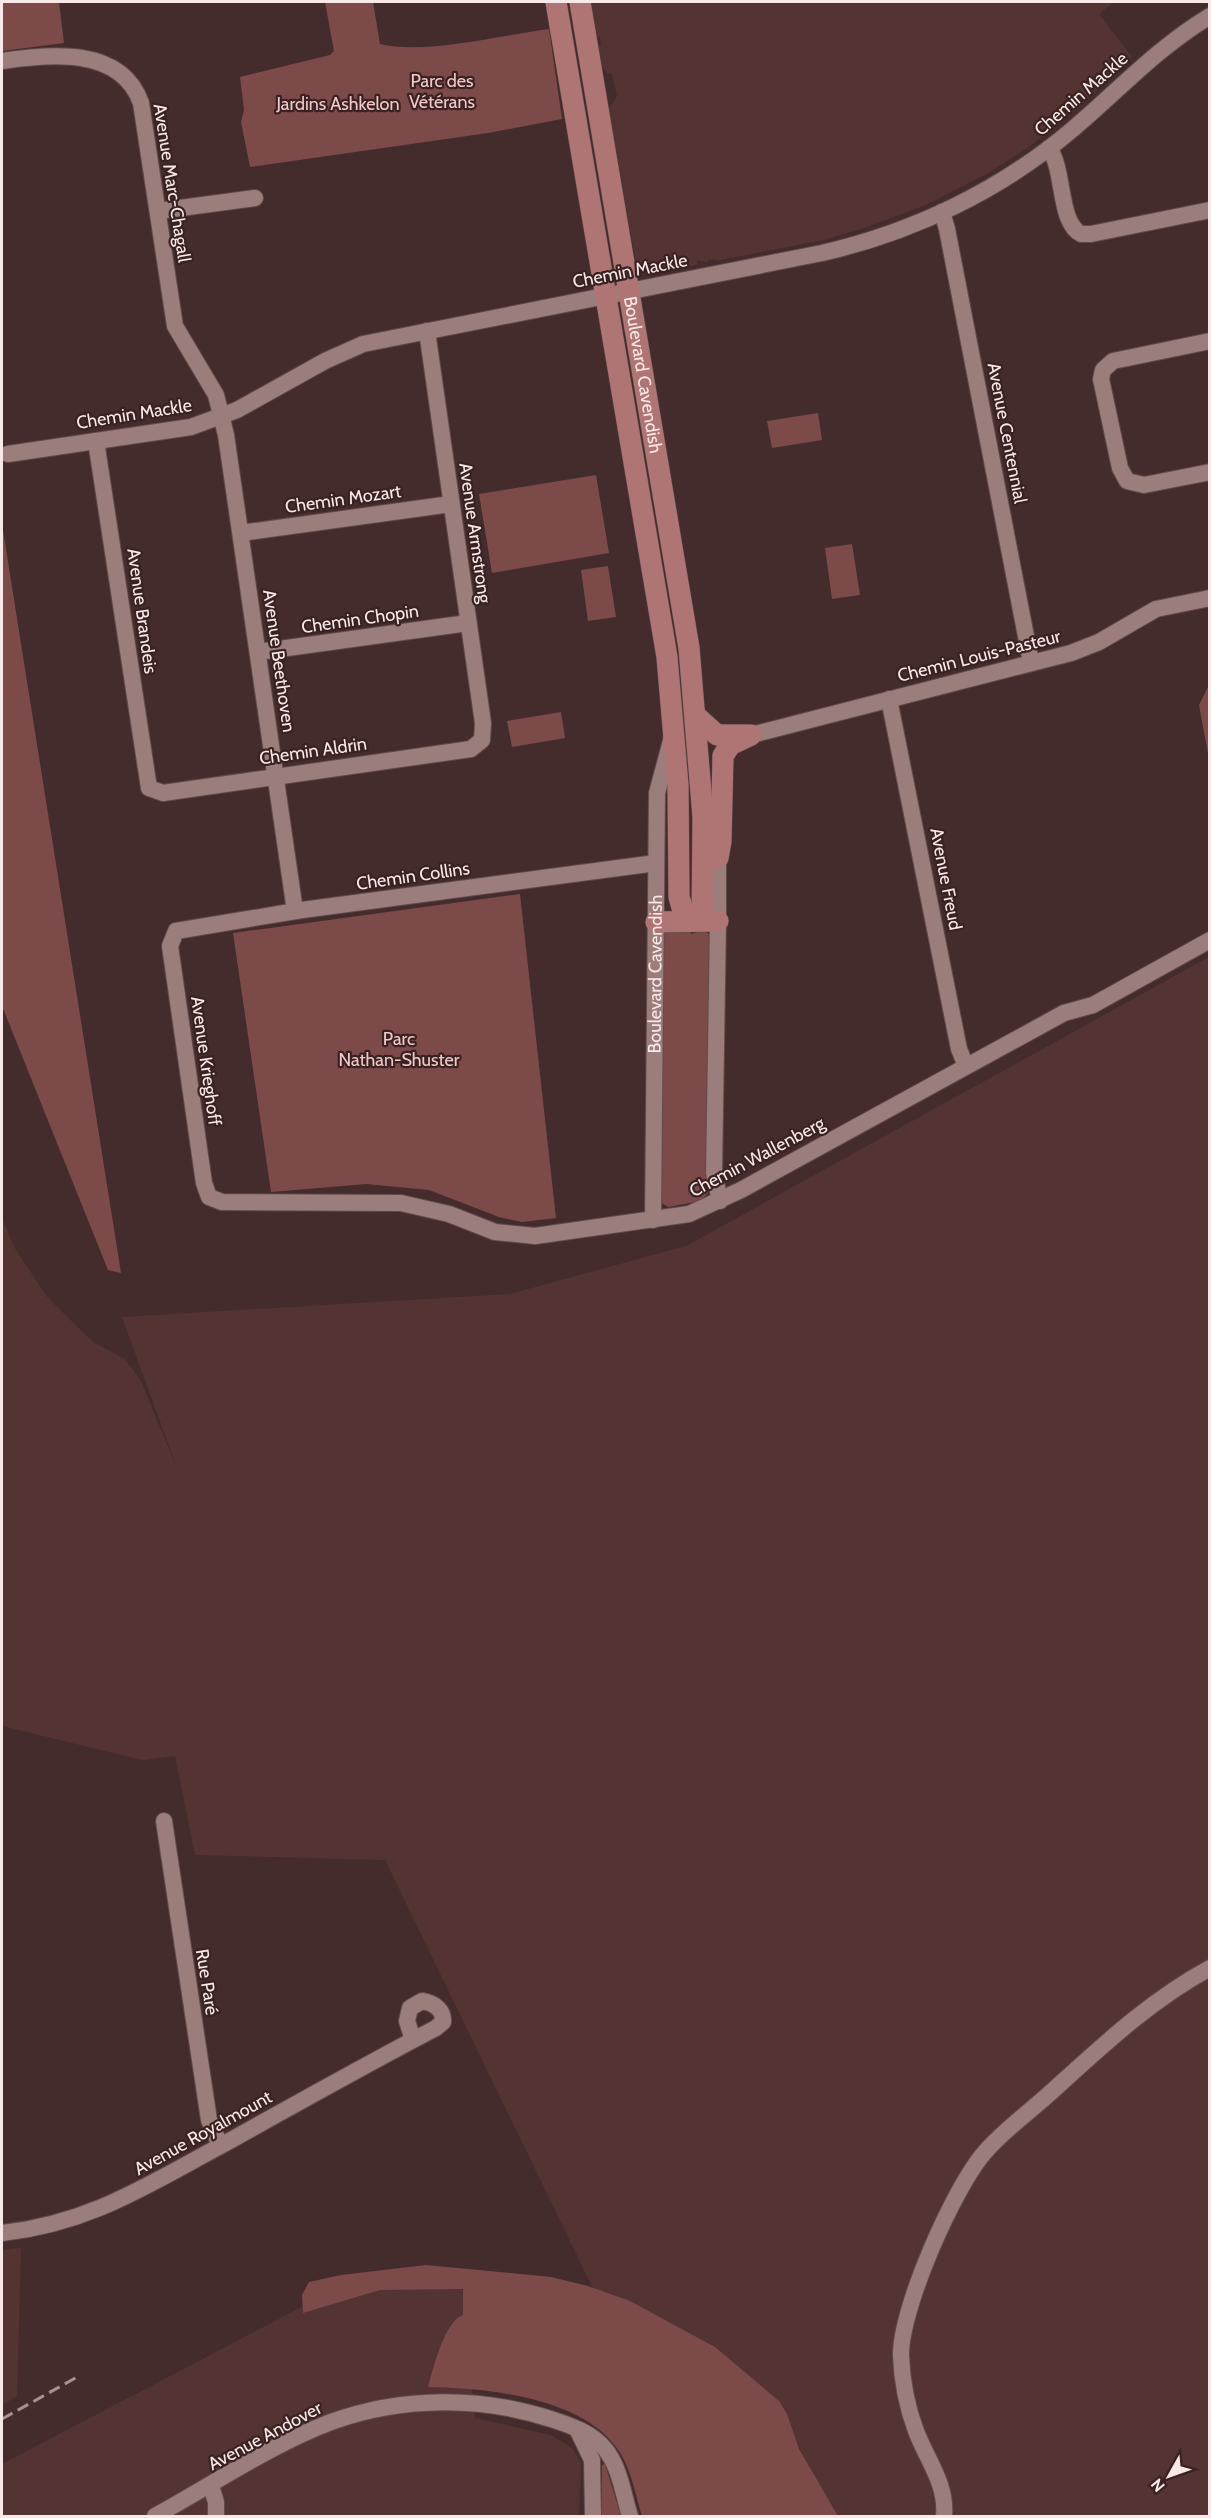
<svg xmlns="http://www.w3.org/2000/svg" width="1211" height="2518" viewBox="0 0 1211 2518" font-family="Cabin,sans-serif">
<rect width="100%" height="100%" fill="#452c2c"/>
<g fill="#543333">
<path d="M 591,2 L 1114,2 L 1099,14 L 1132,57 L 1076,110 L 1026,149 L 986,174 L 926,205 L 861,229 L 823,240 L 716,261 L 715,259 L 708,260 L 708,263 L 697,260 L 697,265 L 646,275 L 637,269 L 636,262 L 609,109 L 617,96 L 612,74 L 606,73 L 602,67 L 598,45 L 601,45 L 600,37 L 597,37 Z"/>
<path d="M 1209,957 L 1209,2516 L 805,2516 L 602,2307 L 385,1860 L 195,1855 L 175,1756 L 142,1760 L 2,1726 L 2,1218 L 14,1247 L 48,1298 L 93,1342 L 125,1359 L 141,1381 L 178,1471 L 122,1317 L 510,1294 L 686,1246 Z"/>
<path d="M 21,2248 L 17,2396 L 2,2405 L 2,2250 Z"/>
<path d="M 461,2274 L 475,2418 L 551,2435 L 572,2448 L 581,2463 L 579,2516 L 2,2516 L 2,2464 L 359,2277 Z"/>
</g>
<g fill="#7c4a49">
<path d="M 2,2 L 59,2 L 64,43 L 2,51 Z"/>
<path d="M 325,2 L 373,2 L 380,44 C 425,55 502,35 549,29 L 562,119 L 488,133 L 250,167 L 241,122 L 244,110 L 240,77 L 330,55 L 334,51 Z"/>
<path d="M 818,413 L 822,440 L 772,448 L 767,421 Z"/>
<path d="M 596,475 L 609,553 L 492,573 L 479,494 Z"/>
<path d="M 2,524 L 121,1273 L 108,1270 L 2,1006 Z"/>
<path d="M 852,544 L 860,595 L 832,599 L 825,548 Z"/>
<path d="M 608,566 L 616,617 L 588,621 L 581,570 Z"/>
<path d="M 1209,685 L 1209,759 L 1199,705 Z"/>
<path d="M 561,712 L 565,738 L 512,747 L 507,721 Z"/>
<path d="M 520,894 L 556,1218 L 522,1222 L 499,1217 L 429,1190 L 366,1184 L 271,1192 L 233,933 Z"/>
<path d="M 691,930 L 691,934 L 704,930 L 711,936 L 708,1193 L 700,1201 L 668,1207 L 660,1202 L 664,933 Z"/>
<path d="M 426,2265 L 551,2277 L 588,2286 L 630,2301 L 715,2347 L 779,2401 L 787,2414 L 799,2449 L 838,2516 L 642,2516 C 635,2494 631,2466 616,2447 C 579,2397 486,2388 428,2387 C 433,2369 444,2322 463,2315 L 463,2289 L 380,2290 L 303,2313 L 302,2295 L 309,2282 L 341,2275 Z"/>
<path d="M 605,2464 L 621,2516 L 602,2516 L 602,2465 Z"/>
</g>
<g fill="none" stroke-linecap="round" stroke-linejoin="round">
<g stroke="#604b4b" stroke-width="18">
<g id="minor">
<path d="M 2,61 C 49,54 121,46 141,103 L 175,326 L 216,395 L 226,435 L 295,911"/>
<path d="M 1049,148 C 1065,170 1058,222 1081,234 L 1091,234 L 1210,210"/>
<path d="M 158,211 L 255,198"/>
<path d="M 942,212 L 947,229 L 1031,662"/>
<path d="M 1210,341 L 1113,361 L 1103,370 L 1101,379 L 1120,468 L 1127,481 L 1144,485 L 1210,472"/>
<path d="M 96,441 L 149,788 L 163,793 L 471,749 L 482,740 L 483,723 L 427,331"/>
<path d="M 8,454 L 191,427 L 237,410 L 325,361 L 363,344 L 822,253 C 914,232 1001,190 1073,129 C 1118,91 1158,47 1210,16"/>
<path d="M 241,533 L 451,504"/>
<path d="M 258,652 L 468,623"/>
<path d="M 889,699 L 959,1049 L 966,1066"/>
<path d="M 751,735 L 1071,653 L 1099,642 L 1156,609 L 1210,598"/>
<path d="M 715,846 L 718,858 L 718,921 L 714,1173 L 720,1201"/>
<path d="M 656,863 L 302,910 L 176,931 L 170,946 L 204,1183 L 209,1197 L 222,1202 L 401,1203 L 449,1214 L 495,1232 L 535,1236 L 689,1214 L 741,1190 L 1064,1013 L 1093,1005 L 1210,940"/>
<path id="s1" d="M 653,1220 L 657,793 L 672,737"/>
<path d="M 164,1821 L 209,2120 L 220,2145"/>
<path d="M 2,2233 C 91,2223 147,2185 224,2144 C 294,2105 365,2065 436,2028 L 443,2022 C 444,2010 434,2003 422,2001 L 410,2008 L 407,2021 L 413,2040"/>
<path d="M 578,2431 L 592,2460 L 593,2516"/>
<path d="M 211,2486 L 216,2502 L 216,2516"/>
<path d="M 155,2516 C 212,2485 270,2445 331,2422 C 403,2396 482,2396 554,2420 C 572,2426 592,2433 605,2449 C 620,2467 623,2494 630,2516"/>
<path d="M 944,2516 C 947,2484 927,2460 916,2431 C 907,2407 902,2382 901,2356 C 900,2309 954,2187 985,2152 C 1003,2131 1028,2113 1049,2094 C 1100,2048 1149,2001 1210,1968"/>
</g>
</g>
<g stroke="#604b4b" stroke-width="22">
<g id="major">
<path d="M 556,2 L 667,657 L 678,785 L 679,897 L 686,921"/>
<path id="s2" d="M 580,2 L 689,648 L 703,817 L 702,921"/>
<path d="M 697,717 L 717,735 L 747,735"/>
<path d="M 718,858 L 721,841 L 723,756 L 730,745 L 751,735"/>
<path d="M 656,922 L 718,921"/>
</g>
</g>
<use href="#minor" stroke="#9b7d7c" stroke-width="16"/>
<use href="#major" stroke="#af7574" stroke-width="21"/>
<path stroke="#a69191" stroke-width="3" stroke-dasharray="12 6" stroke-linecap="butt" d="M 2,2419 L 79,2376"/>
</g>
<g text-anchor="middle" dominant-baseline="central" stroke-width="4.5" stroke-linejoin="round" paint-order="stroke">
<g font-size="18" fill="#f2c9c8" stroke="#3a2222">
<text x="442" y="81">Parc des<tspan x="442" dy="21">Vétérans</tspan></text>
<text x="338" y="104">Jardins Ashkelon</text>
<text x="399" y="1039">Parc<tspan x="399" dy="21">Nathan-Shuster</tspan></text>
</g>
<g font-size="18" fill="#f9e8e8" stroke="#3a2222">
<text transform="translate(1081 94) rotate(-41)">Chemin Mackle</text>
<text transform="translate(172 183) rotate(81)">Avenue Marc-Chagall</text>
<text transform="translate(630 271) rotate(-11)">Chemin Mackle</text>
<text stroke="none"><textPath href="#s2" startOffset="378">Boulevard Cavendish</textPath></text>
<text transform="translate(134 414) rotate(-9)">Chemin Mackle</text>
<text transform="translate(1007 433) rotate(79)">Avenue Centennial</text>
<text transform="translate(343 499) rotate(-8)">Chemin Mozart</text>
<text transform="translate(475 533) rotate(82)">Avenue Armstrong</text>
<text transform="translate(142 611) rotate(82)">Avenue Brandeis</text>
<text transform="translate(360 619) rotate(-8)">Chemin Chopin</text>
<text transform="translate(979 656) rotate(-14)">Chemin Louis-Pasteur</text>
<text transform="translate(279 661) rotate(82)">Avenue Beethoven</text>
<text transform="translate(313 751) rotate(-8)">Chemin Aldrin</text>
<text transform="translate(413 876) rotate(-8)">Chemin Collins</text>
<text transform="translate(946 879) rotate(79)">Avenue Freud</text>
<text stroke="none"><textPath href="#s1" startOffset="246">Boulevard Cavendish</textPath></text>
<text transform="translate(206 1061) rotate(82)">Avenue Krieghoff</text>
<text transform="translate(757 1157) rotate(-28)">Chemin Wallenberg</text>
<text transform="translate(207 1982) rotate(81)">Rue Paré</text>
<text transform="translate(203 2133) rotate(-29)">Avenue Royalmount</text>
<text transform="translate(265 2436) rotate(-28)">Avenue Andover</text>
</g>
</g>
<rect width="1211" height="2518" fill="none" stroke="#f9e8e8" stroke-width="6"/>
<g transform="translate(1169 2476) rotate(230)" stroke="#3a2222" stroke-width="4.5" paint-order="stroke">
<path d="M0-4.5L10 22L0 15L-10 22Z" fill="#f9e8e8"/>
<text y="-9" font-size="16" font-weight="bold" text-anchor="middle" fill="#f9e8e8">N</text>
</g>
</svg>
